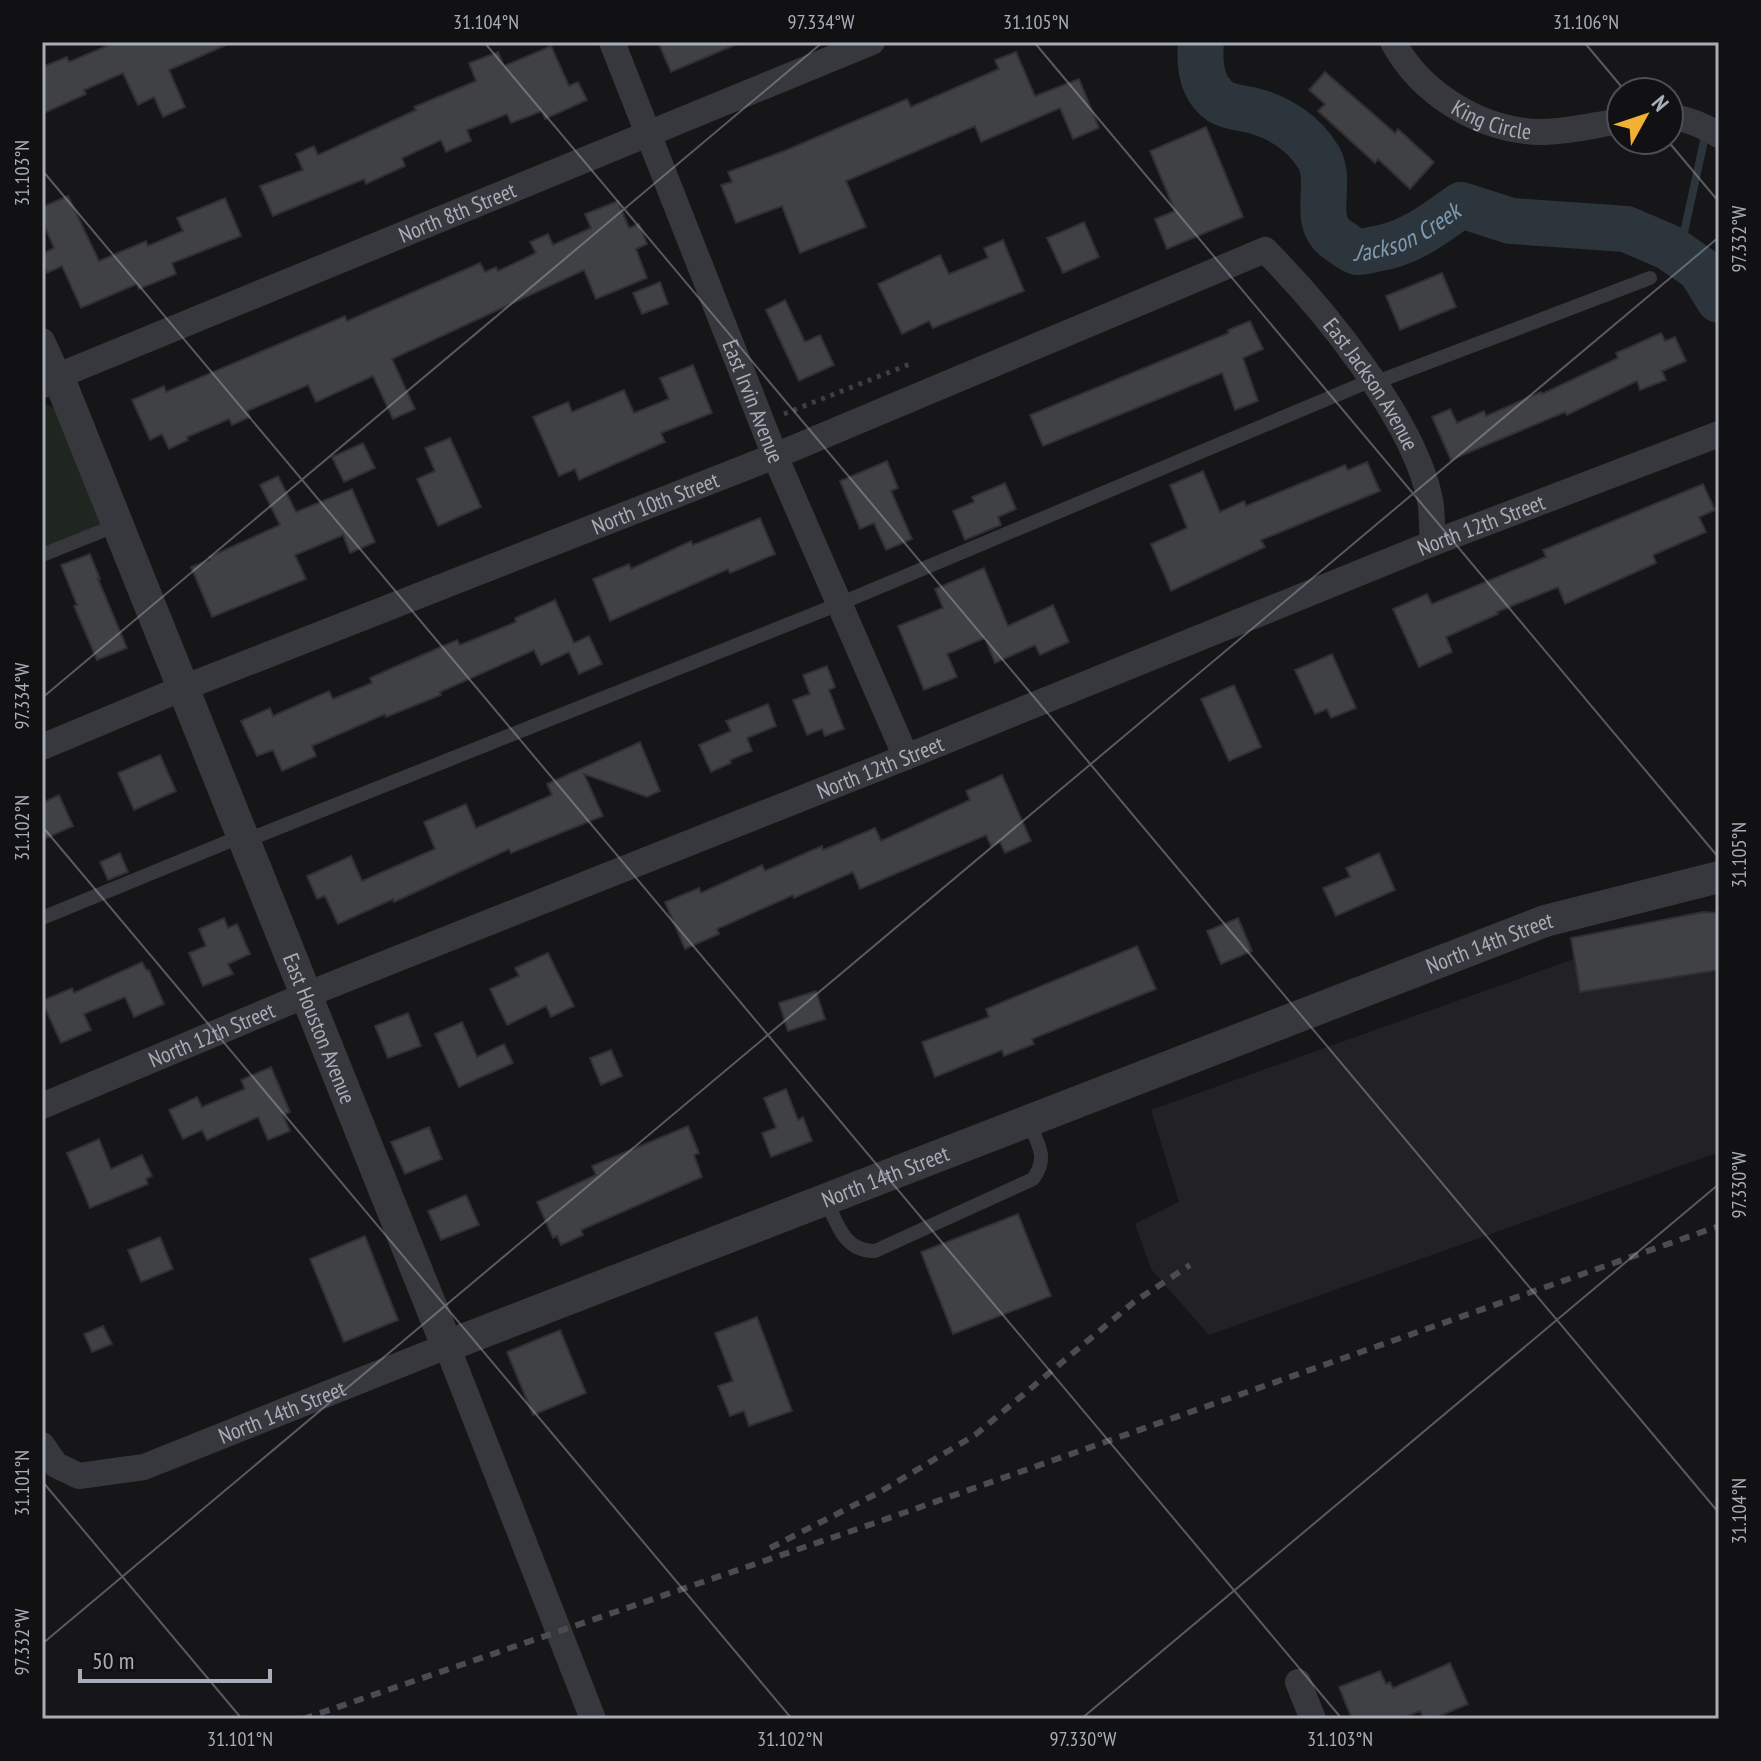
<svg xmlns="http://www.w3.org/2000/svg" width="1761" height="1761" viewBox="0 0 1761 1761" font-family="'PT Sans Narrow',sans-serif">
<rect width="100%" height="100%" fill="#161618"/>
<path fill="#222225" d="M 1574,959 L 1580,992 L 1719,970 L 1719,1152 L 1209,1335 L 1151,1269 L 1135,1224 L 1179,1202 L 1151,1110 Z"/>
<path fill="#1e261f" d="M 42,403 L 54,408 L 102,526 L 42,551 Z"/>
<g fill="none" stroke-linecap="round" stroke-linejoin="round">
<path stroke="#2c353c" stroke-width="8" d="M 1679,255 L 1706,132"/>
<path stroke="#2c353c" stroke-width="46" id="s1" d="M 1201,42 C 1199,64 1201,89 1221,102 C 1229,107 1242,108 1251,110 C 1279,117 1304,133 1319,158 C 1334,185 1308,224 1341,242 C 1345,245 1352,250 1357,252 C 1362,253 1370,250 1375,249 C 1409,244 1433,225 1461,205 L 1511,221 L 1626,229 L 1668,247 L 1700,269 L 1719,300"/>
</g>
<g fill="#404145" stroke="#303034" stroke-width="2">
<path d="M 116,42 L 233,42 L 169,70 L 185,107 L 163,117 L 154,97 L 138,105 L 123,73 L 84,90 L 86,94 L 42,114 L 42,67 L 67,57 L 69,62 Z"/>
<path d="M 658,42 L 742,42 L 671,72 Z"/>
<path d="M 551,46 L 569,86 L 578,82 L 587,100 L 545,119 L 542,111 L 511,123 L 507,114 L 467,130 L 471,141 L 446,152 L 441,140 L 402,158 L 405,166 L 366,184 L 364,179 L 273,216 L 260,186 L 303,170 L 296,154 L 314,146 L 318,155 L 416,110 L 414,107 L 476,81 L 469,63 L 498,52 L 504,66 Z"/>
<path d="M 1016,52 L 1035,96 L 1079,79 L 1099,128 L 1073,139 L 1060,108 L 981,142 L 975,126 L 846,181 L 866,227 L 800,253 L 782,206 L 736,223 L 721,185 L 732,182 L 728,172 L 784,151 L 907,99 L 911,107 L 999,69 L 995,60 Z"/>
<path d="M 1325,72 L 1395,133 L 1398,129 L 1434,162 L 1410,189 L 1378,159 L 1375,163 L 1318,111 L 1325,104 L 1309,90 Z"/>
<path d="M 1206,127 L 1243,217 L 1167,249 L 1155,219 L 1175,211 L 1150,151 Z"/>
<path d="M 68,196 L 99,261 L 146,241 L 148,246 L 183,231 L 177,218 L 225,198 L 241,236 L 172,263 L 176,274 L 139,289 L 137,284 L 81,308 L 62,266 L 47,273 L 42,262 L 42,254 L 54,248 L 42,220 L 42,207 Z"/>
<path d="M 618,201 L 629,228 L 639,224 L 647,244 L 636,249 L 647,278 L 596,299 L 584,270 L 392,359 L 415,409 L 393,419 L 373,376 L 316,402 L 308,385 L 247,411 L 250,417 L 232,425 L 229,419 L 187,437 L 188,440 L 169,449 L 162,434 L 150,440 L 132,400 L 164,386 L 166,392 L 345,316 L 347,321 L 480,263 L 485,272 L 496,267 L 498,271 L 536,253 L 530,242 L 548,234 L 553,245 L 591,228 L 585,214 Z"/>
<path d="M 1084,222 L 1099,257 L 1063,273 L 1047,238 Z"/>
<path d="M 1003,240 L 1024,291 L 933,328 L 929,321 L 902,334 L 878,284 L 940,255 L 949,274 L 988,258 L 984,248 Z"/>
<path d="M 1442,273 L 1456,307 L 1400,330 L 1386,296 Z"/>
<path d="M 660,282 L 668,304 L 642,314 L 633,293 Z"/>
<path d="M 785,300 L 805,342 L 820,335 L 834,365 L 799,381 L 766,310 Z"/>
<path d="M 1250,321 L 1263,349 L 1243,358 L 1258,401 L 1235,410 L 1222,373 L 1043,446 L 1030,415 L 1229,333 L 1228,330 Z"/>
<path d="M 1661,333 L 1665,341 L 1675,337 L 1686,361 L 1662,371 L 1666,380 L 1640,390 L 1637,381 L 1567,415 L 1565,412 L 1451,460 L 1432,417 L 1450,409 L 1457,423 L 1484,411 L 1486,416 L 1541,392 L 1542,394 L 1618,358 L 1616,353 Z"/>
<path d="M 693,365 L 712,413 L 661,433 L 665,442 L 579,480 L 575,469 L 559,476 L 533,417 L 568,402 L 572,412 L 624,390 L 634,413 L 669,399 L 660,378 Z"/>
<path d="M 450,438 L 481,507 L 438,526 L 417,479 L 435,471 L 425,448 Z"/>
<path d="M 363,443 L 375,468 L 344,482 L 332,457 Z"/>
<path d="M 887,461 L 898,488 L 891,491 L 912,539 L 886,550 L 874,523 L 860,529 L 840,481 Z"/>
<path d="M 1367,462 L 1380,491 L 1261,540 L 1265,547 L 1171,591 L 1151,544 L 1187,528 L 1170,485 L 1203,471 L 1220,512 L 1244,501 L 1246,506 L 1345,465 L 1348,470 Z"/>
<path d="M 278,476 L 296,512 L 352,489 L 375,542 L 350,553 L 343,535 L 295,555 L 306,579 L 212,617 L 191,567 L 210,560 L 209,557 L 280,525 L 260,485 Z"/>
<path d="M 1005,483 L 1016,509 L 998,517 L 1001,525 L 965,540 L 953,511 L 974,502 L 972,497 Z"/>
<path d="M 1703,484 L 1715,510 L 1699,517 L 1706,532 L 1653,555 L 1656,563 L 1565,604 L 1558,587 L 1497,612 L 1498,614 L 1446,637 L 1452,652 L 1419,667 L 1393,609 L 1427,594 L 1432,604 L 1546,557 L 1543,550 Z"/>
<path d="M 760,518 L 775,554 L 730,573 L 728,569 L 610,621 L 593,579 L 629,564 L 631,569 L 691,541 L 693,545 Z"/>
<path d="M 90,554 L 100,579 L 98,579 L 127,648 L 97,660 L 74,606 L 77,605 L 61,565 Z"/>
<path d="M 984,568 L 1008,626 L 1053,605 L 1069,642 L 1040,655 L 1035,645 L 995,663 L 985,638 L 947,654 L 957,677 L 924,690 L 898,626 L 943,608 L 935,589 Z"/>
<path d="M 555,600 L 574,643 L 589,636 L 602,664 L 579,674 L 569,652 L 541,665 L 534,650 L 440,692 L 441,695 L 386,717 L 385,714 L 312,746 L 316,756 L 282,771 L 273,750 L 257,756 L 241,721 L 270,708 L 273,716 L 329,691 L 333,699 L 372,683 L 370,678 L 390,669 L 457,640 L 460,645 L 516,622 L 515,618 Z"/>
<path d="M 1332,654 L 1356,708 L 1331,718 L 1327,709 L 1315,714 L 1295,670 Z"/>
<path d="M 827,666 L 835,687 L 829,690 L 844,729 L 825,736 L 822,729 L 807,735 L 793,700 L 810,694 L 803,675 Z"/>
<path d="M 1234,685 L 1261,747 L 1229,761 L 1201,699 Z"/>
<path d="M 768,704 L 776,726 L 747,738 L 752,751 L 730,760 L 731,763 L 711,772 L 699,745 L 731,731 L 726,721 Z"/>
<path d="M 640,742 L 660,791 L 647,797 L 584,774 L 603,816 L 511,853 L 509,849 L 394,902 L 393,899 L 338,924 L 325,896 L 317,899 L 307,876 L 351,856 L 362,881 L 435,849 L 424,822 L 466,804 L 476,828 L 552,795 L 547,784 Z"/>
<path d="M 160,755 L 176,791 L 134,810 L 118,773 Z"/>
<path d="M 1002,775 L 1031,841 L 1005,853 L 1000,842 L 991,846 L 986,835 L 860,889 L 853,872 L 794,898 L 793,895 L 717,929 L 719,934 L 685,949 L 665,902 L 699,888 L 701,893 L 762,865 L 765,871 L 822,846 L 823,850 L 875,828 L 881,841 L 970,800 L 966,791 Z"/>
<path d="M 59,795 L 73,826 L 42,840 L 42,803 Z"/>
<path d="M 120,853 L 128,872 L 108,880 L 100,862 Z"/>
<path d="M 1379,853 L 1395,890 L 1336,916 L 1323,888 L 1350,877 L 1346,868 Z"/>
<path d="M 1703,912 L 1719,913 L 1719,970 L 1580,992 L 1571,938 Z"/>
<path d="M 224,918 L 228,928 L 237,924 L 250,954 L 228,964 L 233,974 L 203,986 L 189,953 L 206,946 L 199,929 Z"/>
<path d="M 1238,918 L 1252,951 L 1221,964 L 1207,931 Z"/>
<path d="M 1137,946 L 1156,989 L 1032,1039 L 1034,1044 L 1004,1056 L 1002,1050 L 935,1077 L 922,1042 L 989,1017 L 986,1009 Z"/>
<path d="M 548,953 L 574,1006 L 551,1017 L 546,1006 L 507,1025 L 490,989 L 519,976 L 515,968 Z"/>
<path d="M 142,962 L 147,971 L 149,970 L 164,1004 L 134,1017 L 125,997 L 84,1014 L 91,1030 L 61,1043 L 42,1001 L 72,988 L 74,993 Z"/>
<path d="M 816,991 L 825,1019 L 788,1031 L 779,1003 Z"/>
<path d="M 408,1013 L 421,1046 L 388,1058 L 375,1026 Z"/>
<path d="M 462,1022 L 477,1057 L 504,1044 L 513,1063 L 459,1087 L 435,1034 Z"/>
<path d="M 611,1050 L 622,1076 L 601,1085 L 590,1058 Z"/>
<path d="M 271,1067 L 290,1112 L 283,1115 L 290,1131 L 268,1140 L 258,1117 L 207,1140 L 202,1130 L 183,1139 L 169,1110 L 197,1097 L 202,1107 L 245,1089 L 241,1080 Z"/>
<path d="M 786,1089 L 798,1120 L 803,1117 L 812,1141 L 771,1157 L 762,1133 L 776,1128 L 764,1098 Z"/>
<path d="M 688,1126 L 699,1153 L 694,1155 L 702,1177 L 581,1230 L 583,1235 L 561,1245 L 557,1236 L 553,1238 L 537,1202 L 596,1175 L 592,1166 Z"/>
<path d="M 429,1127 L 442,1159 L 405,1174 L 391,1142 Z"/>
<path d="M 99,1139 L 111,1169 L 142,1155 L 152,1176 L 146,1179 L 148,1184 L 90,1208 L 67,1153 Z"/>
<path d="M 466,1195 L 479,1225 L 441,1240 L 428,1211 Z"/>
<path d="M 1018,1214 L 1051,1296 L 953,1334 L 921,1252 Z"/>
<path d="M 365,1236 L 398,1320 L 344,1342 L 310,1259 Z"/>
<path d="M 160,1237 L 173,1269 L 141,1282 L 128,1250 Z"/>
<path d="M 757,1317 L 792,1411 L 749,1426 L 744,1411 L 730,1416 L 718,1386 L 733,1381 L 715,1333 Z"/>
<path d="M 103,1326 L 112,1344 L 92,1352 L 84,1334 Z"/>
<path d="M 560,1330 L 586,1393 L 533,1415 L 507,1352 Z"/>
<path d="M 1450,1663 L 1468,1704 L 1433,1719 L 1424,1719 L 1420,1711 L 1400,1719 L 1352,1719 L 1339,1687 L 1380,1671 L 1386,1684 L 1390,1682 L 1393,1688 Z"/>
</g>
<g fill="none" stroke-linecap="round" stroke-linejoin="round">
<path stroke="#3d3f44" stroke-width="5" stroke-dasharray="4 6" stroke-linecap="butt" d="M 784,414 L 910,364"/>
<g stroke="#37383d" stroke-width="14">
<path d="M 1374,383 L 1650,278"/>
<path d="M 42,555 L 117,525"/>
<path d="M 245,841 L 839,604 L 1372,380"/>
<path d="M 42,918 L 242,836"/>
<path d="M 826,1199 C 836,1222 844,1252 875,1251 L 1033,1179 C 1049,1157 1038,1144 1028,1121"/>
</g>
<g stroke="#37383d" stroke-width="26">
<path id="s2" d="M 612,42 L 775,456 L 906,757"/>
<path id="s3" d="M 1393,42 C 1421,94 1481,131 1541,132 C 1567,132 1595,125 1621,121"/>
<path d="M 1669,117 C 1687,118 1704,126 1719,135"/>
<path id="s4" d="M 42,341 L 58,376 L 872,42"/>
<path id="s5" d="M 42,747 L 183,688 L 775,456 L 1265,250 C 1322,307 1419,425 1431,506 C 1432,518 1432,530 1433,543"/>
<path id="s6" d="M 42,1106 L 306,995 L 906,757 L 1433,543 L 1719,434"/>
<path id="s7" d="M 42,1445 L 56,1465 L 79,1476 L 144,1467 L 447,1346 L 593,1719"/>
<path d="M 1298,1682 L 1313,1719"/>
</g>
<path stroke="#37383d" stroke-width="32" id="s8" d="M 42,382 L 58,376 L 447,1346 L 1545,921 L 1719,877"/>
<g stroke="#4a4c52" stroke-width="6" stroke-dasharray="10 8" stroke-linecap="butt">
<path d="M 770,1548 L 880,1492 L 975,1435 L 1134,1302 L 1190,1265"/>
<path d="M 303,1719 L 872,1524 L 1719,1226"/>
</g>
</g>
<path fill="none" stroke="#a8adb8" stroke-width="2" stroke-opacity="0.45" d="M 484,42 L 1719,1513M 1034,42 L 1719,858M 1584,42 L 1626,92M 1667,140 L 1719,202M 42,170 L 1342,1719M 42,698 L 823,42M 42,826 L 792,1719M 42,1481 L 242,1719M 42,1644 L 1719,237M 1081,1719 L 1719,1184"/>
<g text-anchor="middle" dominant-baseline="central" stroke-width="7" stroke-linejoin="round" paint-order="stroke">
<g font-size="22" fill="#a8adb8" stroke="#111113">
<text stroke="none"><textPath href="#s3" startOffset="130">King Circle</textPath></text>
<text stroke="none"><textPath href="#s4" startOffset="470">North 8th Street</textPath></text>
<text stroke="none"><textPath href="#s5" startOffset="1492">East Jackson Avenue</textPath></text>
<text stroke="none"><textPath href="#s2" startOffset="386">East Irvin Avenue</textPath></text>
<text stroke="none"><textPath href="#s5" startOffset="660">North 10th Street</textPath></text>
<text stroke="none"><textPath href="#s6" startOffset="1552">North 12th Street</textPath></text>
<text stroke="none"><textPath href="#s6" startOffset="904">North 12th Street</textPath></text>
<text stroke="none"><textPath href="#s8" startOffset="2180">North 14th Street</textPath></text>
<text stroke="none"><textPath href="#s8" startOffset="720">East Houston Avenue</textPath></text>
<text stroke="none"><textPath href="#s6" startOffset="184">North 12th Street</textPath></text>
<text stroke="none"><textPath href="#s8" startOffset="1532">North 14th Street</textPath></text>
<text stroke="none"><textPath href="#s7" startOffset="264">North 14th Street</textPath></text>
</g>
<g font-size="24" font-style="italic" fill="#7f9bb3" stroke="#111113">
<text stroke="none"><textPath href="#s1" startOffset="348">Jackson Creek</textPath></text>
</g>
</g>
<rect width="1761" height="1761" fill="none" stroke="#111113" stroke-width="88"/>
<g transform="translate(1645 116) rotate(50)"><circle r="38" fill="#111113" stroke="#4d4f55" stroke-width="2"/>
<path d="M0-6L14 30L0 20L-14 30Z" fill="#f2b134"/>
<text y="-12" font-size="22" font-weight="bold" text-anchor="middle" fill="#a8adb8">N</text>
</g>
<path d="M80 1669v12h190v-12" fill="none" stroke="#a8adb8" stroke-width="4"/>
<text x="92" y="1669" font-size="24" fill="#a8adb8" stroke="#111113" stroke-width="6" paint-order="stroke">50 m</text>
<rect x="44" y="44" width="1673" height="1673" fill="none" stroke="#a8adb8" stroke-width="3"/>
<g font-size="20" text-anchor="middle" fill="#a8adb8">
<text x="486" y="29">31.104°N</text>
<text x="821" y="29">97.334°W</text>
<text x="1036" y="29">31.105°N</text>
<text x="1586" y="29">31.106°N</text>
<text transform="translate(22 173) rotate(-90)" y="7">31.103°N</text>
<text transform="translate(1739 239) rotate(-90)" y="7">97.332°W</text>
<text transform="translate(22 696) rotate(-90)" y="7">97.334°W</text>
<text transform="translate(22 828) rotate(-90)" y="7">31.102°N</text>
<text transform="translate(1739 855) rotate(-90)" y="7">31.105°N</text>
<text transform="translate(1739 1185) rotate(-90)" y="7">97.330°W</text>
<text transform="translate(22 1483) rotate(-90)" y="7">31.101°N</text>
<text transform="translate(1739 1511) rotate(-90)" y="7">31.104°N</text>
<text transform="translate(22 1642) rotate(-90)" y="7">97.332°W</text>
<text x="240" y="1746">31.101°N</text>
<text x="790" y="1746">31.102°N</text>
<text x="1083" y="1746">97.330°W</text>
<text x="1340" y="1746">31.103°N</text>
</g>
</svg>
